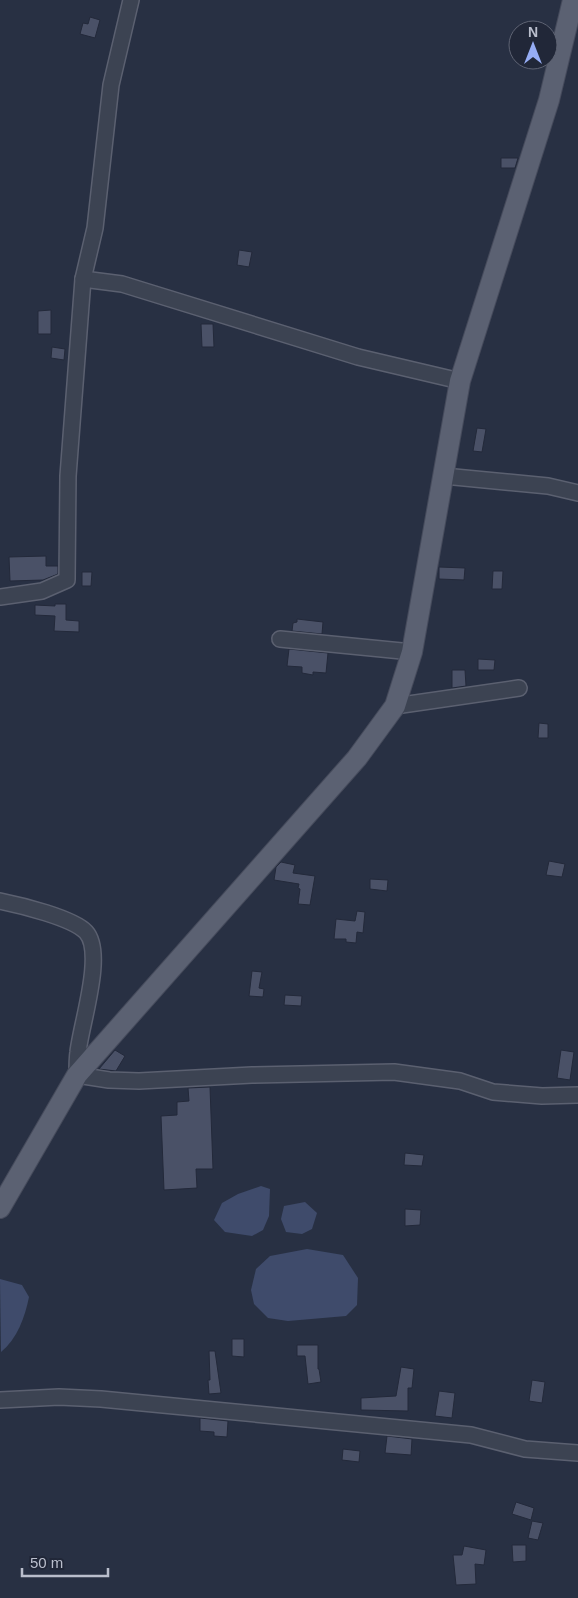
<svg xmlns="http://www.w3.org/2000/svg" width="578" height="1598" viewBox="0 0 578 1598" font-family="Arial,sans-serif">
<rect width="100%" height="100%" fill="#283043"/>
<g fill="#3f4b6b">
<path d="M 261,1186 L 270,1189 L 269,1216 L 263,1230 L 252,1236 L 225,1232 L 214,1220 L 222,1203 L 238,1194 Z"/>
<path d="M 305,1202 L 317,1213 L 312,1229 L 302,1234 L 286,1232 L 281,1219 L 284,1206 Z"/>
<path d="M 307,1249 L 343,1255 L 358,1278 L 357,1305 L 346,1316 L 288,1321 L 268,1318 L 254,1304 L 251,1290 L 256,1269 L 270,1256 Z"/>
<path d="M 0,1279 L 22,1285 L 29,1297 C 25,1317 17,1339 1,1352 Z"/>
</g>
<g fill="#4a5167" stroke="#23293a">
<path d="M 90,17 L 100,20 L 95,38 L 80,34 L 83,23 L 88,24 Z"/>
<path d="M 501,158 L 518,158 L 515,168 L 501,168 Z"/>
<path d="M 239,250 L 252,252 L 249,267 L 237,265 Z"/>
<path d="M 51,310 L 51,334 L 38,334 L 38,311 Z"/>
<path d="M 201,324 L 213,324 L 214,347 L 202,347 Z"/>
<path d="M 52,347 L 65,349 L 64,360 L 51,358 Z"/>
<path d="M 477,428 L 486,429 L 482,452 L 473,451 Z"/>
<path d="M 46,556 L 46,566 L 58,566 L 58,574 L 43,580 L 10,581 L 9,557 Z"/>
<path d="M 439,567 L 465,568 L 464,580 L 439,579 Z"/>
<path d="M 493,571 L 503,571 L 502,589 L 492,589 Z"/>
<path d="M 82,572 L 92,572 L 91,586 L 82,586 Z"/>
<path d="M 55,604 L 66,604 L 66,620 L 79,621 L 79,632 L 54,631 L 55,616 L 35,615 L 35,605 L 55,606 Z"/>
<path d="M 297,619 L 323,622 L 322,634 L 292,631 L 293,623 L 297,622 Z"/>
<path d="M 289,649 L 328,653 L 326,673 L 313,672 L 313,675 L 302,673 L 302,667 L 287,666 Z"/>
<path d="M 478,659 L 495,660 L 494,670 L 478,670 Z"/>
<path d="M 452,670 L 465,670 L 466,686 L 452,688 Z"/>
<path d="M 539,723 L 548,724 L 548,738 L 538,738 Z"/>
<path d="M 549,861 L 565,864 L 562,877 L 546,875 Z"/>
<path d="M 281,862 L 295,865 L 293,873 L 315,876 L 310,905 L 298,904 L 300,889 L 298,888 L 299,884 L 274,880 L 276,867 Z"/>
<path d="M 370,879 L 388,880 L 387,891 L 370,889 Z"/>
<path d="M 357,911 L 365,912 L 363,933 L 357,932 L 356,943 L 346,942 L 346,939 L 334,939 L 336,919 L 355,921 Z"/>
<path d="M 252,971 L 262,972 L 259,988 L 264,989 L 263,997 L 249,996 Z"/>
<path d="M 285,995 L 302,996 L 301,1006 L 284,1005 Z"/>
<path d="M 115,1050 L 125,1056 L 116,1071 L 99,1069 Z"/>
<path d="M 561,1050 L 574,1052 L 570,1080 L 557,1078 Z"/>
<path d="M 210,1087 L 213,1169 L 196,1169 L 197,1188 L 164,1190 L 161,1116 L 177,1115 L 177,1102 L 189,1101 L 188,1088 Z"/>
<path d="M 405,1153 L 424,1155 L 422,1166 L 404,1165 Z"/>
<path d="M 405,1209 L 421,1210 L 420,1225 L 405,1226 Z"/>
<path d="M 232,1339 L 244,1339 L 244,1357 L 232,1356 Z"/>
<path d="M 297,1345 L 318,1345 L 318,1369 L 319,1369 L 321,1382 L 308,1384 L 305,1356 L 297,1356 Z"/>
<path d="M 209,1351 L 215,1351 L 221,1393 L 209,1394 L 208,1380 L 210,1380 Z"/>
<path d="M 401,1367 L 414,1369 L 412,1388 L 408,1388 L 408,1411 L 361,1410 L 361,1398 L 396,1396 Z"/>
<path d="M 532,1380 L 545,1382 L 542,1403 L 529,1401 Z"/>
<path d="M 439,1391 L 455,1393 L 452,1418 L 435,1416 Z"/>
<path d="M 200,1418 L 228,1421 L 227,1437 L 214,1436 L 214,1432 L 200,1431 Z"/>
<path d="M 387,1436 L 412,1439 L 411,1455 L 385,1453 Z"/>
<path d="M 343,1449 L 360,1451 L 359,1462 L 342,1460 Z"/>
<path d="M 516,1502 L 534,1508 L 531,1520 L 512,1514 Z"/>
<path d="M 532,1521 L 543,1523 L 538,1540 L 528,1538 Z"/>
<path d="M 512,1545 L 526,1545 L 526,1561 L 513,1562 Z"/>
<path d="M 464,1546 L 486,1550 L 484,1565 L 475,1564 L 476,1584 L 456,1585 L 453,1555 L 462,1555 Z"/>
</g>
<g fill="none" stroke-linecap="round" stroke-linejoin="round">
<g stroke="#5b6070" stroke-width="18">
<g id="minor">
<path d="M 83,279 L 122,284 L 358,357 L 460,381"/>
<path d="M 444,476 L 548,486 L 578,493"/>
<path d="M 0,597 L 42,591 L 67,580 L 68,476 L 83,279 L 95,228 L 111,85 L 131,0"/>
<path d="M 280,639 L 412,652"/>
<path d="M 395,706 L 519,688"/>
<path d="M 0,901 C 20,905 73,918 86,932 C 105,953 81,1024 78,1052 C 77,1059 77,1067 77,1075 L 109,1080 L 139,1081 L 252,1075 L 394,1072 L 460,1081 L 493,1092 L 542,1096 L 578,1095"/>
<path d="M 0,1400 L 59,1397 L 101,1399 L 471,1435 L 525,1449 L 578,1453"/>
</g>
</g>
<g stroke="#464b5c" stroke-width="22">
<path id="major" d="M 0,1208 L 77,1075 L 357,758 L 395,706 L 412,652 L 460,381 L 549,100 L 573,0"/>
</g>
<use href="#minor" stroke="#3c4352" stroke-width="15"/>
<use href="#major" stroke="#5b6172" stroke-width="20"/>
</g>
<g transform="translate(533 45)"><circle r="24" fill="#212738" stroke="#5e6373"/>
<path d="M0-4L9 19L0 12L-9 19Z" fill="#96adf5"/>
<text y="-8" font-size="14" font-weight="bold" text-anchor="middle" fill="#babecc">N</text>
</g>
<path d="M22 1568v8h86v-8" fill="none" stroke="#babecc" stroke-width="2.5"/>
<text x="30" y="1568" font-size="15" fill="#babecc" stroke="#212738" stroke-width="4" paint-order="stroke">50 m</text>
</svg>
